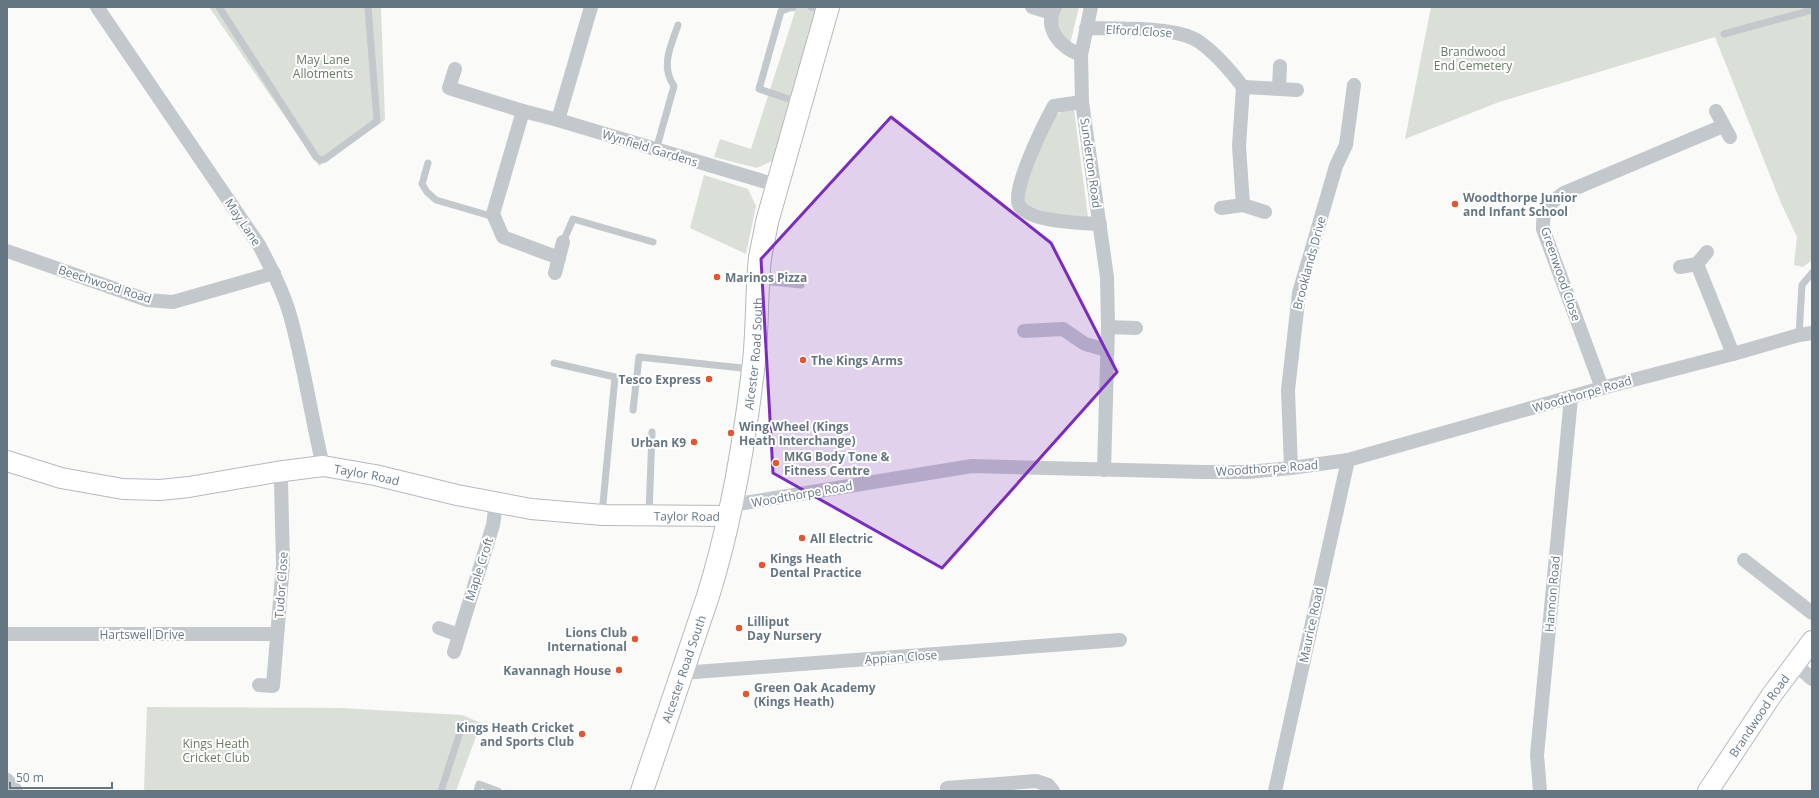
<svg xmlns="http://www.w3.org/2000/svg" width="1819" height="798" viewBox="0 0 1819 798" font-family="'Open Sans',sans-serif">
<rect width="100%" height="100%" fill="#fafaf8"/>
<g fill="#dadfd7">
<path d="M 209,7 L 381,7 L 385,120 L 319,166 Z"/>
<path d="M 780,7 L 817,7 L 776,159 L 757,168 L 714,157 L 720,139 L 751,149 L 795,12 Z"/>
<path d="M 1059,7 L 1079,7 L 1070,44 L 1057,33 Z"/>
<path d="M 1431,7 L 1812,7 L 1812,260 L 1803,267 L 1794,265 L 1797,237 L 1781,203 L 1715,37 L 1499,102 L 1405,139 Z"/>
<path d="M 1074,109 L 1088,217 L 1054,214 L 1027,206 L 1024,199 L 1027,180 L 1054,117 L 1065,110 Z"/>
<path d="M 704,175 L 748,189 L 756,206 L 746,254 L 690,228 Z"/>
<path d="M 147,707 L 341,708 L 462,715 L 481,723 L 456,791 L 144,791 Z"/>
</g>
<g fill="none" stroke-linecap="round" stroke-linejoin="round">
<g stroke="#b3babf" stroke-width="22">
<g id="secondary">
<path id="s1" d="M 7,461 L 61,478 L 123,489 L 160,490 L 189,487 L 276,472 L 323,466 L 375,475 L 457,495 L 531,509 L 603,515 L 729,516"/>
<path id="s2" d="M 1708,791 L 1771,696 L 1812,641"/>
</g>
</g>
<g stroke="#b4b9bd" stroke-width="24">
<g id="highway">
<path id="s3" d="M 642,791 L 708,596 C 731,522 744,447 753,370 C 758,333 756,295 760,258 C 762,246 765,234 767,222 L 828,7"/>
</g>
</g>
<g stroke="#c3c8cc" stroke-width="7">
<path d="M 219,7 L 316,157 L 320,160 L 325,159 L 377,121 L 368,7"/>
<path d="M 793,7 L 781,11 L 759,89 L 798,102"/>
<path d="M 811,7 L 824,10"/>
<path d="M 1724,34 L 1812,10"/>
<path d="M 656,150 L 674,86 C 660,66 671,46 678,25"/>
<path d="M 428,163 L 422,184 L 427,192 L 436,200 L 494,217"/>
<path d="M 563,242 L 573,219 L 653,242"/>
<path d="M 761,281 L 801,285"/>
<path d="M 1799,335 L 1802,285 L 1812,273"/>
<path d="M 554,363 L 615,377 L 602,514"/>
<path d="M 633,410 L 639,357 L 751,369"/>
<path d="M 649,514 L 652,432"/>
<path d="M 441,791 L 462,726"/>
<path d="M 477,791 L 479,784 L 498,791"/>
</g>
<g stroke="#c3c8cc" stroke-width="14">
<path d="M 97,7 L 259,245 C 271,268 283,291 290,315 C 304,365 311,416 323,466"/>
<path d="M 1032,7 L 1052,13"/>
<path d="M 1055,7 C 1043,29 1061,48 1081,55"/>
<path d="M 1091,7 L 1081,55 L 1082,102 L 1107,277 L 1108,327 L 1104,470"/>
<path d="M 1086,28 C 1114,29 1176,26 1198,41 C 1216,53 1230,70 1243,87 L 1239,146 L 1243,205"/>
<path d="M 455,69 L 449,88 L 523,111"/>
<path d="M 1243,87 L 1297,90"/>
<path d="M 1279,88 L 1280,66"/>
<path d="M 1082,102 L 1054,106 C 1045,122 1011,190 1019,205 C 1028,222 1082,223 1100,224"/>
<path d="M 1716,111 L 1730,137"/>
<path d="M 558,120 L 591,7"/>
<path d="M 1221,208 L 1243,205 L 1265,212"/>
<path d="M 7,251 L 147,300 L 173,302 L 274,273"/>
<path d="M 559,258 L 503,237 L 493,214 L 523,111 L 558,120 L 776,185"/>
<path d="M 1697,264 L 1733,354"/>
<path d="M 1680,267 L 1697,264 L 1707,252"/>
<path d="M 555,273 L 563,242"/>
<path d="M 1108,327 L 1136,328"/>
<path d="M 1024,331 L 1063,329 L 1085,344 L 1107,350"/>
<path d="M 1602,388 L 1543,229 C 1542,209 1549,204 1564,193 L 1723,126"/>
<path d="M 1291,468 L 1288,390 L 1299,293 L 1336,166 L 1346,145 L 1354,85"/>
<path d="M 732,505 L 972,466 L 1202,472 L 1248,472 L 1291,468 L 1348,460 L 1602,388 L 1733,354 L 1799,335 L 1812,333"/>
<path d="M 1744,560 L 1812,613"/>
<path d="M 439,628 L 459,635"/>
<path d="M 7,634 L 277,634"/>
<path d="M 454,652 L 493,525 L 496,503"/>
<path d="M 1794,663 L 1812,679"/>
<path d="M 682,673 L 1120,640"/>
<path d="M 259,685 L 273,686 L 283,564 L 281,482 L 276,472"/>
<path d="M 7,780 L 16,791"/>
<path d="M 947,788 L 1036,781 L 1048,785 L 1053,791"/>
<path d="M 1275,791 L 1348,460"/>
<path d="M 1540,791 L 1537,755 L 1571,398"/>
</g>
<use href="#secondary" stroke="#fff" stroke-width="20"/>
<use href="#highway" stroke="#fff" stroke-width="22"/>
</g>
<path fill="#7b2cbf" fill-opacity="0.2" stroke="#7b2cbf" stroke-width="3" stroke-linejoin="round" d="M 891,117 L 1051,243 L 1117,372 L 942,568 L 773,473 L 761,259 Z"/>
<g fill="#e4572e" stroke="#fff" stroke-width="1.5">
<circle cx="1455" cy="204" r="4"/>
<circle cx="717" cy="277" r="4"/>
<circle cx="803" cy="360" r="4"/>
<circle cx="709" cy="379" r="4"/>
<circle cx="731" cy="433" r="4"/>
<circle cx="694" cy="442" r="4"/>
<circle cx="776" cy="463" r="4"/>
<circle cx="802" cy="538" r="4"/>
<circle cx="762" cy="565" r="4"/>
<circle cx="739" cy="628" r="4"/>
<circle cx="635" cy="639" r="4"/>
<circle cx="619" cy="670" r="4"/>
<circle cx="746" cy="694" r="4"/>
<circle cx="582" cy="734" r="4"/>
</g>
<g text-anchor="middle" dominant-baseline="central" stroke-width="4" stroke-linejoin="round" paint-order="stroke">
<g font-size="12" fill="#657683" stroke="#fff">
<text transform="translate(1139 31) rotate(3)">Elford Close</text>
<text transform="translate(650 148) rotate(17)">Wynfield Gardens</text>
<text transform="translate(1091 163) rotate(82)">Sunderton Road</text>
<text transform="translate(243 222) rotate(56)">May Lane</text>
<text transform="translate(1309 263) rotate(-75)">Brooklands Drive</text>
<text transform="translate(1561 274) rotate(71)">Greenwood Close</text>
<text transform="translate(105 284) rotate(18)">Beechwood Road</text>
<text stroke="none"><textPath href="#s3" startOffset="453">Alcester Road South</textPath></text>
<text transform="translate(1582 394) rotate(-16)">Woodthorpe Road</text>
<text transform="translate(1267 468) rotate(-4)">Woodthorpe Road</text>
<text stroke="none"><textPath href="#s1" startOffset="366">Taylor Road</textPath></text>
<text transform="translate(802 494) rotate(-10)">Woodthorpe Road</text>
<text stroke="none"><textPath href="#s1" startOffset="690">Taylor Road</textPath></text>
<text transform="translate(479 569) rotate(-72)">Maple Croft</text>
<text transform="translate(281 585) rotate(-86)">Tudor Close</text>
<text transform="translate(1552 594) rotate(-85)">Hannon Road</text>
<text transform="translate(1311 625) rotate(-78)">Maurice Road</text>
<text x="142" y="634">Hartswell Drive</text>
<text transform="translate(901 657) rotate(-4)">Appian Close</text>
<text stroke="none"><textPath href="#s3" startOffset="129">Alcester Road South</textPath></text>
<text stroke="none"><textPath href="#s2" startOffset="91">Brandwood Road</textPath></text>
</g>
<g font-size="12" fill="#687a64" stroke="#fff">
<text x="1473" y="51">Brandwood<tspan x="1473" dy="14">End Cemetery</tspan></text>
<text x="323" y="59">May Lane<tspan x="323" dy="14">Allotments</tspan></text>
<text x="216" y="743">Kings Heath<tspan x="216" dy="14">Cricket Club</tspan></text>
</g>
<g font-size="12" font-weight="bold" fill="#657683" stroke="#fff" text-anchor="start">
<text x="1463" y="197">Woodthorpe Junior<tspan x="1463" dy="14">and Infant School</tspan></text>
<text x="725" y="277">Marinos Pizza</text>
<text x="811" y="360">The Kings Arms</text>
<text x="701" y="379" text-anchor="end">Tesco Express</text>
<text x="739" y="426">Wing Wheel (Kings<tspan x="739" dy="14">Heath Interchange)</tspan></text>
<text x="686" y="442" text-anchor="end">Urban K9</text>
<text x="784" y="456">MKG Body Tone &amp;<tspan x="784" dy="14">Fitness Centre</tspan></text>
<text x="810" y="538">All Electric</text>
<text x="770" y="558">Kings Heath<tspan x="770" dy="14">Dental Practice</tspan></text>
<text x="747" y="621">Lilliput<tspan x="747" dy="14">Day Nursery</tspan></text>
<text x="627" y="632" text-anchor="end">Lions Club<tspan x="627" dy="14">International</tspan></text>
<text x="611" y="670" text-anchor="end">Kavannagh House</text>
<text x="754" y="687">Green Oak Academy<tspan x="754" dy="14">(Kings Heath)</tspan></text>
<text x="574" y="727" text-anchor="end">Kings Heath Cricket<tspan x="574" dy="14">and Sports Club</tspan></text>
</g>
</g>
<rect width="1819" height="798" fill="none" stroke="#657683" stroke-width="16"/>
<path d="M10 782v6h102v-6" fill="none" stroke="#657683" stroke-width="2"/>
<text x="16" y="782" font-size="12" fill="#657683" stroke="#ffffff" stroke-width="3" paint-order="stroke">50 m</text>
</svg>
